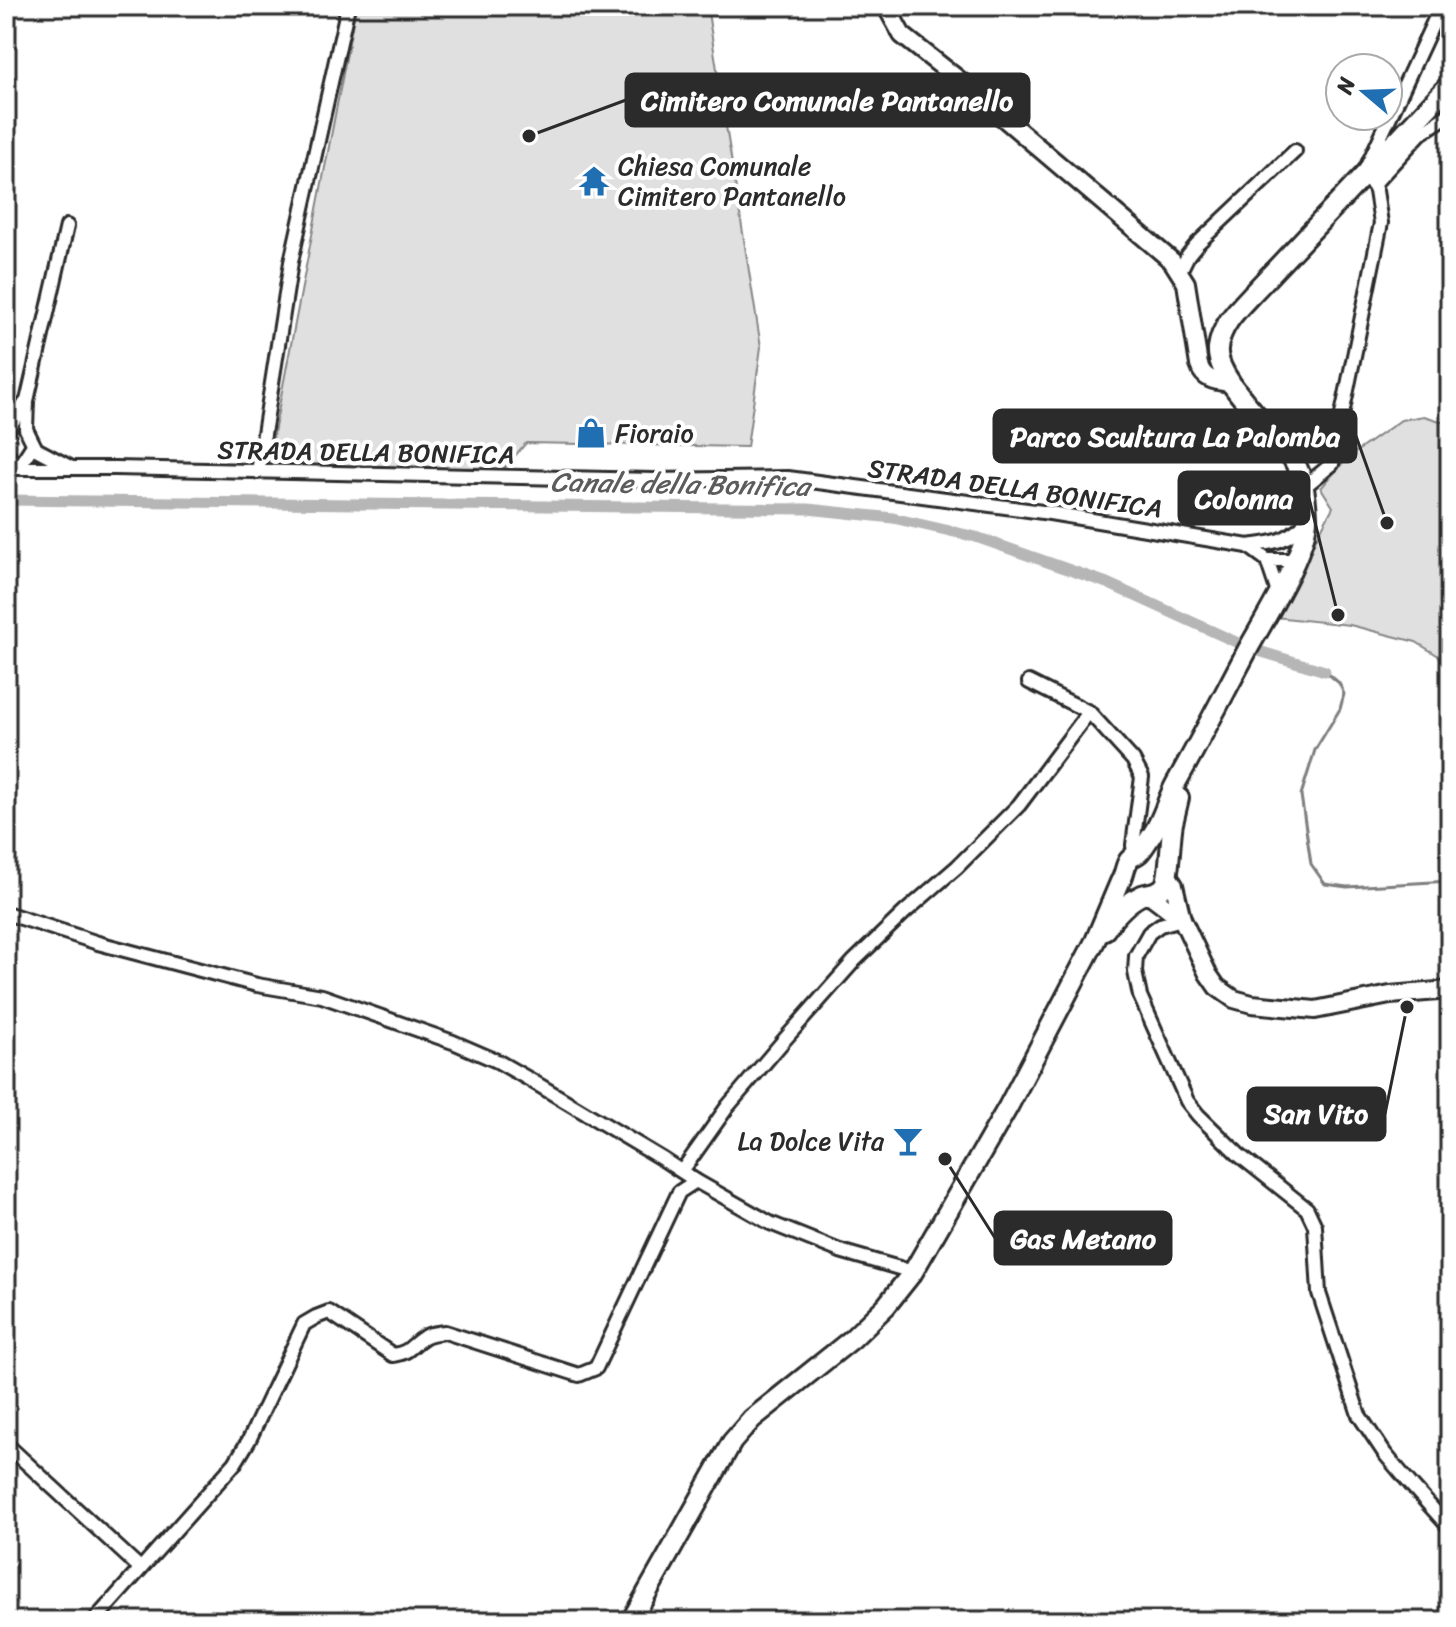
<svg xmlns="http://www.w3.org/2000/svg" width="1456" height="1627" viewBox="0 0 1456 1627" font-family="Sriracha,sans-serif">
<rect width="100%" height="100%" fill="#fff"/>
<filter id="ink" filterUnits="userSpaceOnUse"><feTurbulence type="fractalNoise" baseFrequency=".0125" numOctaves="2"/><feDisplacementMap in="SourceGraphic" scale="16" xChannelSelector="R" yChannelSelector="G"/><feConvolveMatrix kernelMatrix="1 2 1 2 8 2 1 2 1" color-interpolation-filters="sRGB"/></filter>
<g filter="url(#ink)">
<g fill="#e0e0e0" stroke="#868686" stroke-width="2">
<path d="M 356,6 L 707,6 L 761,347 L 747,447 L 526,443 L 501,472 L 268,464 Z"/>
<path d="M 1424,416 L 1450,424 L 1450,663 L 1416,642 L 1350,625 L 1274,617 L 1333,507 L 1321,488 L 1346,459 L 1401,420 Z"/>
</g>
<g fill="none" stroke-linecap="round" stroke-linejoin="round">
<path stroke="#7e7e7e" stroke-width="3" d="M 1325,671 L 1339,683 L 1344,694 L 1340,709 L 1315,750 L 1301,795 L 1311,864 L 1325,884 L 1347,887 L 1450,881"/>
<path stroke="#b6b6b6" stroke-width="11" d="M 6,500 L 808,509 L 893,518 L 976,537 L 1107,583 L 1249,648 L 1325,671"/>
<g stroke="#2b2b2b" stroke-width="18">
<g id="street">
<path d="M 1373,185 L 1421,133 L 1450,114"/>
<path d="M 67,226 L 27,401 L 26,429 L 36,449 L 70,467"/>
<path d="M 1180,271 L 1188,255 L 1197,244 L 1295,151"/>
<path d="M 6,432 L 25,403"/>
<path d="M 6,452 L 18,468 L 33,445"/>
<path d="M 6,468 L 115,468 L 653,480 L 788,478 L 1050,513 L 1248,546 C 1278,542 1284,542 1307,522"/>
<path d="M 258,472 L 291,262 L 348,6"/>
<path d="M 1304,487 L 1332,464 L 1381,223 L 1376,191 L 1373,185 L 1362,177 L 1441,6"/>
<path d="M 1248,546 L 1267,560 L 1296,560"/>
<path d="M 1267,560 L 1278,593"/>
<path d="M 1029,682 L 1089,712 L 1133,760 L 1142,777 L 1133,845 L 1134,855"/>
<path d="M 6,913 L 98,943 L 257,985 L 322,996 L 453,1042 L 497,1061 L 527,1078 L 664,1160 L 696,1181"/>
<path d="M 1182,919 L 1160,925 L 1149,933 L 1136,956 L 1135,972 L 1140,996 L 1187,1101 L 1198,1115 L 1239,1155 L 1307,1209 L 1315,1226 L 1319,1293 L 1359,1415 L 1385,1454 L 1413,1487 L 1450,1528"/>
<path d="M 682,1171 L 728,1106 L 785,1039 L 854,961 L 905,912 L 957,867 L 1019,805 L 1089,712"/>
<path d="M 6,1444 L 140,1568"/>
<path d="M 94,1621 L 235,1463 L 249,1440 L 304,1324 L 316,1317 L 329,1312 L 393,1355 C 410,1353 411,1345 424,1337 C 430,1333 438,1333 445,1332 L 579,1375 L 596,1368 L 679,1192 L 696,1181 L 770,1223 L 840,1251 L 913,1272"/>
</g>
</g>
<g stroke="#2b2b2b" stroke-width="22">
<g id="secondary">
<path d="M 886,6 L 902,35 L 959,80 L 1172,261 L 1186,283 L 1199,365 C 1204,381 1217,381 1231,383"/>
<path d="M 1168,876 L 1174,885 L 1182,919 L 1208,974 L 1217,987 L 1234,999 L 1252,1004 L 1315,1010 L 1390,995 L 1450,990"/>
<path d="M 1149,894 L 1182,919"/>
</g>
</g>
<g stroke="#2b2b2b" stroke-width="24">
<g id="primary">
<path d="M 1105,930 C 1114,917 1127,902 1142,895 C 1150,892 1158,894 1164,886 C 1170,878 1170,837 1173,823 C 1175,815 1177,807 1179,798"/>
<path d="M 631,1621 L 732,1442 L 752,1419 L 852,1339 L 886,1306 L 913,1272 L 1008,1107 L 1095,941 L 1120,882 C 1125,875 1124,867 1129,860 C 1135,853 1132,859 1139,853 C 1144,848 1149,839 1153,833 C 1163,818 1167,799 1176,783 C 1201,739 1224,694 1248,649 C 1265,618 1309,549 1307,516 C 1306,498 1304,479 1295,463 C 1279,433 1215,381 1218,349 C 1220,326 1238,309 1253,293 L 1450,84"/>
</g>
</g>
<use href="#street" stroke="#fff" stroke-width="12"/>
<use href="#secondary" stroke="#fff" stroke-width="16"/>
<use href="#primary" stroke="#fff" stroke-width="18"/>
</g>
</g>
<defs>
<g id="temple-bare" transform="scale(2.4)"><path d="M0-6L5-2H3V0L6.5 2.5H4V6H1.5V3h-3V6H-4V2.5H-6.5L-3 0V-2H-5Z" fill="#1f6fb2" stroke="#fff" stroke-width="2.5" paint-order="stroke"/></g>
<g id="shop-bare" transform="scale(2.4)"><path d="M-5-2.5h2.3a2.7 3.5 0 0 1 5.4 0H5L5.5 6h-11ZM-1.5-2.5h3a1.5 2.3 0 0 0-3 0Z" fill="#1f6fb2" stroke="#fff" stroke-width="2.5" paint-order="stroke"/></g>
<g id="bar-bare" transform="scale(2.4)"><path d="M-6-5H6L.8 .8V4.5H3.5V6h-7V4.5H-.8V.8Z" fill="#1f6fb2" stroke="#fff" stroke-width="2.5" paint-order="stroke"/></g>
</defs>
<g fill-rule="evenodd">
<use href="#temple-bare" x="594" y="181"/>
<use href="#shop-bare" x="591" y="433"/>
<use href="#bar-bare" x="908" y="1141"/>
</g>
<g text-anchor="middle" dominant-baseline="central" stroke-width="8" stroke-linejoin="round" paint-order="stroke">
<g font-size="26" fill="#2b2b2b" stroke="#fff" text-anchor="start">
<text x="618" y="166">Chiesa Comunale<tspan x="618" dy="30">Cimitero Pantanello</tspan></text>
<text x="615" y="433">Fioraio</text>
<text x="884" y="1141" text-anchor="end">La Dolce Vita</text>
</g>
<g font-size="26" fill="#2b2b2b" stroke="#fff">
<text transform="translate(366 452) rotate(1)">STRADA DELLA BONIFICA</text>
<text transform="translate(1015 488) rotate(8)">STRADA DELLA BONIFICA</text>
</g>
<g font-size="28" font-style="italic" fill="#5c5c5c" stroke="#fff">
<text transform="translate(680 484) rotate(1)">Canale della Bonifica</text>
</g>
</g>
<path fill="none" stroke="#2b2b2b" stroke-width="3" d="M529 136L626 100M1387 523L1356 436M1338 615L1309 498M1407 1007L1385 1114M945 1159L995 1238"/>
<g fill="#2b2b2b" stroke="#fff" stroke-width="3">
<circle cx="529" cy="136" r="8"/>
<circle cx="1387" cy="523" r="8"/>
<circle cx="1338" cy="615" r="8"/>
<circle cx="1407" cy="1007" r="8"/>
<circle cx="945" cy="1159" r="8"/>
</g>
<g fill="#2b2b2b" stroke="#2b2b2b" stroke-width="3">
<rect x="626" y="74" width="403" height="52" rx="8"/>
<rect x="994" y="410" width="362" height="52" rx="8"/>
<rect x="1179" y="472" width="130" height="52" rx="8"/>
<rect x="1248" y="1088" width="137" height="52" rx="8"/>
<rect x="995" y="1212" width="176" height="52" rx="8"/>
</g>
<g font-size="28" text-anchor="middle" font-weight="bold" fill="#fff">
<text x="827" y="110">Cimitero Comunale Pantanello</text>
<text x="1175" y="446">Parco Scultura La Palomba</text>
<text x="1244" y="508">Colonna</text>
<text x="1316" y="1123">San Vito</text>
<text x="1083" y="1248">Gas Metano</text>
</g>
<rect width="1456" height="1627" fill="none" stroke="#fff" stroke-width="32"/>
<rect x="16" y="16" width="1424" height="1595" fill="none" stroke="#2b2b2b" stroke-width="3" filter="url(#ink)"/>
<g transform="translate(1364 92) rotate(289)"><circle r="38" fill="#ffffff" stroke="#aaaaaa" stroke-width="2"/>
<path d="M0-6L14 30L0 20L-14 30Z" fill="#1f6fb2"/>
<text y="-12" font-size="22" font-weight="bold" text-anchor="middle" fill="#2b2b2b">N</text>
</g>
</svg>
